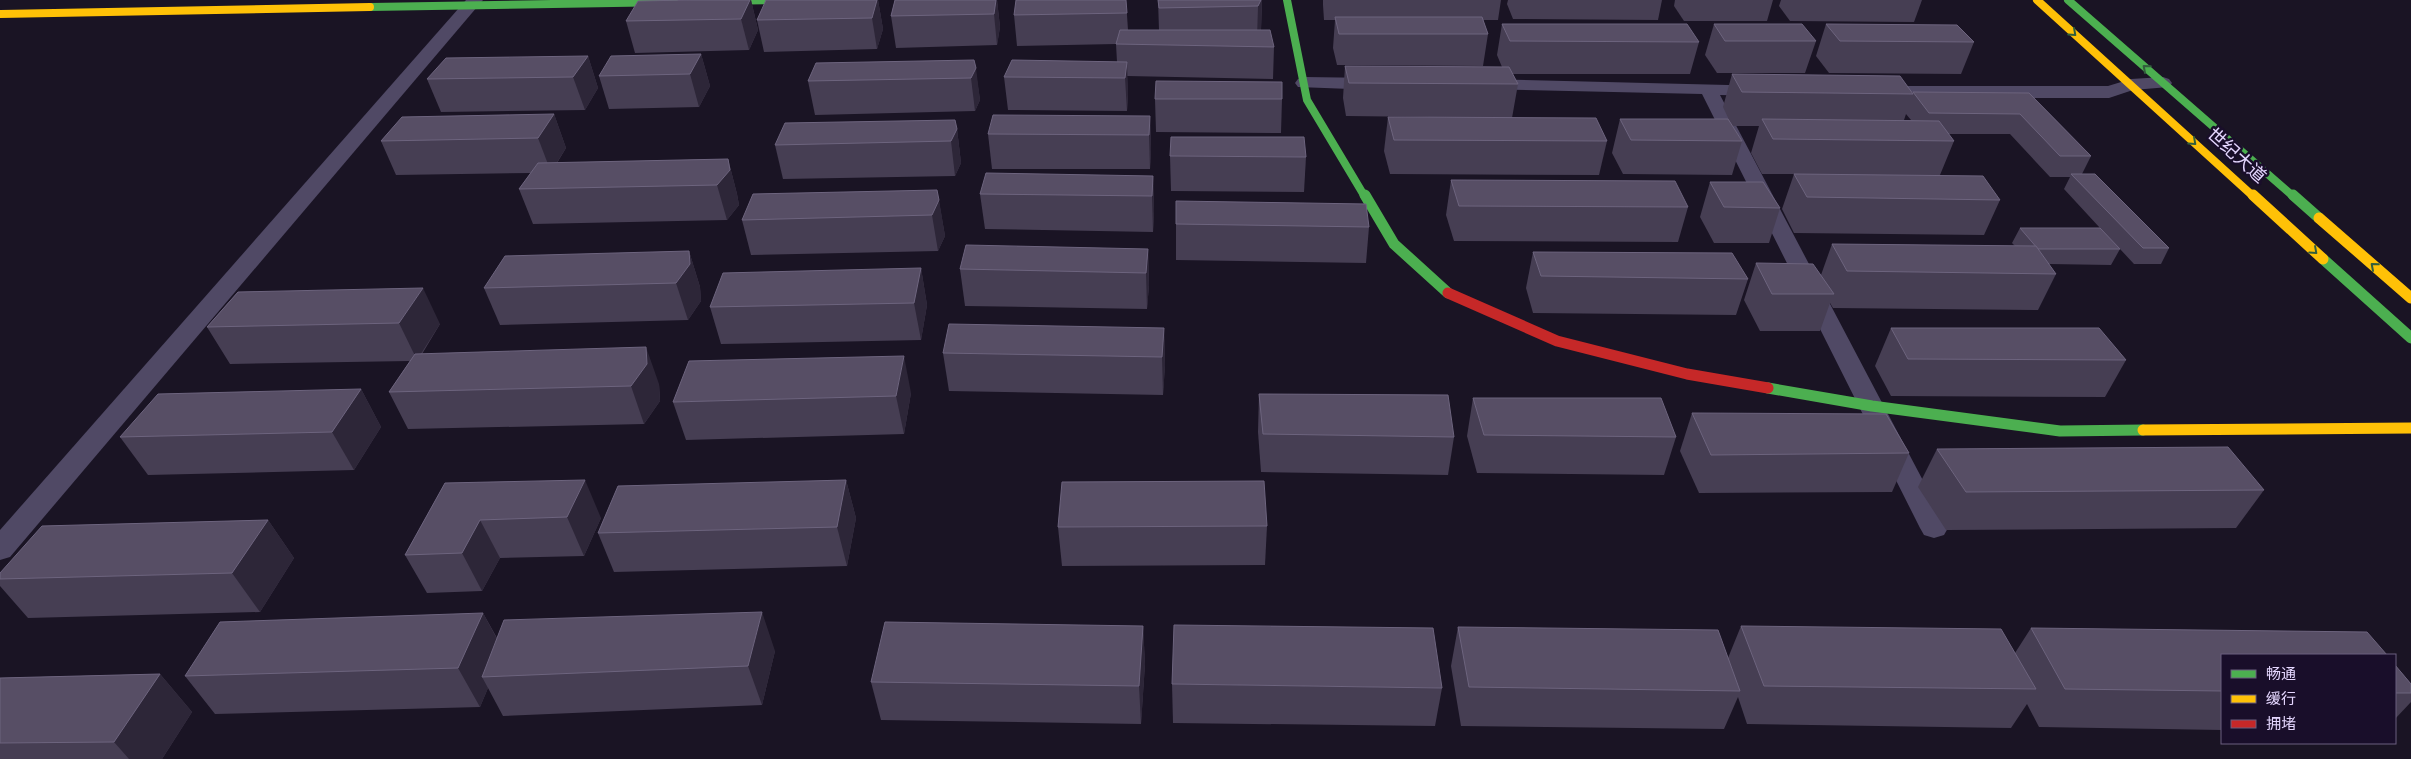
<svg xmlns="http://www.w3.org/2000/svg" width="2411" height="759" viewBox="0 0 2411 759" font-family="'Alegreya Sans','Noto Sans SC',sans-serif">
<rect width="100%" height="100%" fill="#1a1424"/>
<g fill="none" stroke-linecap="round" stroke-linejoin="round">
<g fill="#504965" fill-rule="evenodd">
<path d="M 466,0 L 483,0 L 10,557 L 0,560 L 0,530 Z"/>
<path d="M 1304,77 L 1377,78 L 1383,80 L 1386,84 L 1383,88 L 1377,90 L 1298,87 L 1295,83 L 1298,79 Z"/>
<path d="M 2163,77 L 2169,79 L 2172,83 L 2169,87 L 2133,90 L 2109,98 L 1877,98 L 1870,96 L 1868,92 L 1870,88 L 1877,86 L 2108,86 L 2131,79 Z"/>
<path d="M 1484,79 L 1769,86 L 1771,90 L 1769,94 L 1762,96 L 1720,95 L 1948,528 L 1944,535 L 1934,538 L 1924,535 L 1920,528 L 1702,94 L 1478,89 L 1475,85 L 1478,81 Z"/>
</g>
<g stroke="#4caf50" stroke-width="8">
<path d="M 1287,0 L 1307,100 L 1365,197"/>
<path d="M 2068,0 L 2294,197"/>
<path d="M 715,1 L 771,0"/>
<path d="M 370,7 L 674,2"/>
</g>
<g stroke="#4caf50" stroke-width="11">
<path d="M 1365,195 L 1394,244 L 1448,293"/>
<path d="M 2293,195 L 2319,218"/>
<path d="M 2323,259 L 2411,338"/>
<path d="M 1768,388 L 1872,406 L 2060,431 L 2143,430"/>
</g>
<g stroke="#ffc107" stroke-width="8">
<path d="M 2037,0 L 2254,197"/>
<path d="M 0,14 L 370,7"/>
</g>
<g stroke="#ffc107" stroke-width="11">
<path d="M 2253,195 L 2323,259"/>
<path d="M 2319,218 L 2411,298"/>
<path d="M 2143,430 L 2411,428"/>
</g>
<path stroke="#c62828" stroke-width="11" d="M 1448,293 L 1557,341 L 1687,374 L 1768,388"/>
</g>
<g fill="#463e53" fill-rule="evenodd">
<path d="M 751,0 L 758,30 L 749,50 L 635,53 L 626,21 Z"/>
<path d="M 878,0 L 883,29 L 877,49 L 764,52 L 757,20 Z"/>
<path d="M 895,0 L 997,0 L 1000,27 L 997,45 L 896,48 L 891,16 Z"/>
<path d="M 1126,0 L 1128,30 L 1159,30 L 1158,0 L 1262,0 L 1261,30 L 1274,47 L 1273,79 L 1127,76 L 1128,94 L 1127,111 L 1008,110 L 1004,77 L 1117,62 L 1116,44 L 1017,46 L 1014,15 Z"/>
<path d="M 1323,0 L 1501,0 L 1498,20 L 1483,20 L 1488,34 L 1483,66 L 1337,65 L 1333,48 L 1335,20 L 1324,20 L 1323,5 Z"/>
<path d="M 1508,0 L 1662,0 L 1658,20 L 1513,19 L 1507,4 Z"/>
<path d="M 1675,0 L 1773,0 L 1767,21 L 1684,21 L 1674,6 Z"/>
<path d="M 1781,0 L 1922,0 L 1914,22 L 1790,21 L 1779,6 Z"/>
<path d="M 1502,24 L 1699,42 L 1690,74 L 1512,74 L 1518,84 L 1512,118 L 1346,116 L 1343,98 L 1345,66 L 1502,67 L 1497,55 Z"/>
<path d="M 1714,24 L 1816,41 L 1805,73 L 1717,73 L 1705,55 Z"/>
<path d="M 1826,24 L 1974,42 L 1961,74 L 1829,73 L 1816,56 Z"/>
<path d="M 701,54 L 710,86 L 699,107 L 609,109 L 599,76 Z"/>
<path d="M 588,56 L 598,88 L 585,110 L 441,112 L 427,79 Z"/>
<path d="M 974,60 L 980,100 L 975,111 L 815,115 L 808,81 Z"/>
<path d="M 1732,74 L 1912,92 L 1913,92 L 2029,93 L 2091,156 L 2082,174 L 2169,248 L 2161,264 L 2134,264 L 2106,234 L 2120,249 L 2111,265 L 2049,264 L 2056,274 L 2038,310 L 1833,308 L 1830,303 L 1820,331 L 1760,331 L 1744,300 L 1756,263 L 1821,275 L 1832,244 L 2015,246 L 2012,243 L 2020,228 L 2100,228 L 2064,189 L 2070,177 L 2050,177 L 2010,134 L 1948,134 L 1954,141 L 1940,175 L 2000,200 L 1984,235 L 1794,233 L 1782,209 L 1794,174 L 1762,174 L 1751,153 L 1759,126 L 1732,126 L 1742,141 L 1732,175 L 1623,174 L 1612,153 L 1620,119 L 1731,124 L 1723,107 ZM 1906,114 L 1911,120 L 1904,120 Z"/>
<path d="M 1155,99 L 1282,99 L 1281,133 L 1156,132 Z"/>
<path d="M 554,114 L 566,148 L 557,163 L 728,159 L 737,194 L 739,205 L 727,220 L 533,224 L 519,189 L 531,173 L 396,175 L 381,141 Z"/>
<path d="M 1150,116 L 1151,149 L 1150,169 L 992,169 L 988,134 Z"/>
<path d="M 1388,117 L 1607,141 L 1599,175 L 1390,174 L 1384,151 Z"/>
<path d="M 957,129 L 961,163 L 955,176 L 783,179 L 775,145 Z"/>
<path d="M 1170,156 L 1306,157 L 1304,192 L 1171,191 Z"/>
<path d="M 1153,176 L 1154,211 L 1153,232 L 985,229 L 980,194 Z"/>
<path d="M 1451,180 L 1688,207 L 1678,242 L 1454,241 L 1446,215 Z"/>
<path d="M 1710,182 L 1780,208 L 1769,243 L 1714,243 L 1700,217 Z"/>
<path d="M 937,190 L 945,236 L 938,251 L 751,255 L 742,220 Z"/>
<path d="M 1176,201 L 1369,227 L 1366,263 L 1176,260 Z"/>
<path d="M 1148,249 L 1149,285 L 1147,309 L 965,306 L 960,269 Z"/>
<path d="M 689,251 L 700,287 L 701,301 L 688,320 L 500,325 L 484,288 Z"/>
<path d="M 1533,252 L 1748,279 L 1736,315 L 1533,313 L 1526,288 Z"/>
<path d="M 921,268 L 927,305 L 921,340 L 721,344 L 710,307 Z"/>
<path d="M 238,292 L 440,324 L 422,354 L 659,384 L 660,401 L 644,424 L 408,429 L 389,392 L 410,361 L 230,364 L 207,327 Z"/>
<path d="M 1164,328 L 1165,365 L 1163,395 L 949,391 L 943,353 Z"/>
<path d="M 1891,328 L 2126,360 L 2105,397 L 1891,396 L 1875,366 Z"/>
<path d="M 361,389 L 381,427 L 354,470 L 148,475 L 120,437 Z"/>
<path d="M 911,393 L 904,434 L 686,440 L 673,402 Z"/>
<path d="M 1259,394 L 1454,437 L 1448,475 L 1261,472 L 1258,432 Z"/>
<path d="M 1473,398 L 1676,437 L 1664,475 L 1477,473 L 1467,436 Z"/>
<path d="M 1692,413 L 1909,453 L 1892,492 L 1699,493 L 1680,451 Z"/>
<path d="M 1937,449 L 2264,490 L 2236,528 L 1946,530 L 1918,487 Z"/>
<path d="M 846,480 L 856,518 L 847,566 L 614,572 L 598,533 Z"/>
<path d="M 445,483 L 601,518 L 584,556 L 500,558 L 482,591 L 427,593 L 405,555 Z"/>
<path d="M 268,520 L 294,558 L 260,612 L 28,618 L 0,586 L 0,573 Z"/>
<path d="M 1267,526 L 1265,565 L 1062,566 L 1058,527 Z"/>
<path d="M 483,613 L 497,638 L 775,651 L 762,705 L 503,716 L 488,688 L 480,707 L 215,714 L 185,676 Z"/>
<path d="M 1143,626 L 1145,664 L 1141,724 L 881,720 L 871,682 Z"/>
<path d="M 1741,626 L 2015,653 L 2031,628 L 2222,655 L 2222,730 L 2039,727 L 2027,704 L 2011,728 L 1747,724 L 1738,697 L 1724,729 L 1461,726 L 1451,666 L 1458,627 L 1728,658 Z"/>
<path d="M 2395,665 L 2411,684 L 2411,702 L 2395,719 Z"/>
<path d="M 160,674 L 192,712 L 162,759 L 0,759 L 0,678 Z"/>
<path d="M 1172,684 L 1442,688 L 1435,726 L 1173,723 Z"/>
</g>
<g fill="#2d2638">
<path d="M 750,0 L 751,0 L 758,30 L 749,50 L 741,19 Z"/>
<path d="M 877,0 L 878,0 L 883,29 L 877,49 L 872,18 Z"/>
<path d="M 996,0 L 997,0 L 1000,27 L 997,45 L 994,14 Z"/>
<path d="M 1261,0 L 1262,0 L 1261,29 L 1257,38 L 1258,6 Z"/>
<path d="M 701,54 L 710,86 L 699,107 L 690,74 Z"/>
<path d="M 588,56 L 598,88 L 585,110 L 573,77 Z"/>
<path d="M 1127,62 L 1128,94 L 1127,111 L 1125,78 Z"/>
<path d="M 976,68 L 980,100 L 975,111 L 971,78 Z"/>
<path d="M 554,114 L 566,148 L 551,172 L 538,138 Z"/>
<path d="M 1150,116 L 1151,149 L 1150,169 L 1149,135 Z"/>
<path d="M 957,129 L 961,163 L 955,176 L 951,141 Z"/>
<path d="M 728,159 L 737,194 L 739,205 L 727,220 L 717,185 Z"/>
<path d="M 1153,176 L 1154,211 L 1153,232 L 1152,196 Z"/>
<path d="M 939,200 L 945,236 L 938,251 L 932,215 Z"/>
<path d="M 1148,249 L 1149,285 L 1147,309 L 1146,273 Z"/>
<path d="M 689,251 L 700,287 L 701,301 L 688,320 L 676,283 Z"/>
<path d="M 921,268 L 927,305 L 921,340 L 914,303 Z"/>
<path d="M 423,288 L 440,324 L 417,360 L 399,323 Z"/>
<path d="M 1164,328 L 1165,365 L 1163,395 L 1162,357 Z"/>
<path d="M 646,347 L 659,384 L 660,401 L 644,424 L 631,386 Z"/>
<path d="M 904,356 L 911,393 L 904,434 L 896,396 Z"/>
<path d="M 361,389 L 381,427 L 354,470 L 332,432 Z"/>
<path d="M 585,480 L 601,518 L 584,556 L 567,517 Z"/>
<path d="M 846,480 L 856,518 L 847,566 L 837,527 Z"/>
<path d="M 268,520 L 294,558 L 260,612 L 232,573 Z"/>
<path d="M 480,520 L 500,558 L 482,591 L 462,553 Z"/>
<path d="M 762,612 L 775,651 L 762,705 L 748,666 Z"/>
<path d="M 483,613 L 504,652 L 482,677 L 488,688 L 480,707 L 458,668 Z"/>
<path d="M 1143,626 L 1145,664 L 1141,724 L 1139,686 Z"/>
<path d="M 160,674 L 192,712 L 162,759 L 129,759 L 114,742 Z"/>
</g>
<g fill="#574e65" stroke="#6d647e">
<path d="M 691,0 L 750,0 L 741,19 L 626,21 L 638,1 Z"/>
<path d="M 766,0 L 877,0 L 872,18 L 757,20 Z"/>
<path d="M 895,0 L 996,0 L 994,14 L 891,16 Z"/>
<path d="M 1016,0 L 1126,0 L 1127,13 L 1014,15 Z"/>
<path d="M 1158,0 L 1261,0 L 1258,6 L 1159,8 Z"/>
<path d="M 1335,17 L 1482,17 L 1488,34 L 1339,34 Z"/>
<path d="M 1502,24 L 1687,24 L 1699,42 L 1510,41 Z"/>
<path d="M 1714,24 L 1802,24 L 1816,41 L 1725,41 Z"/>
<path d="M 1826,24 L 1957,25 L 1974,42 L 1840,41 Z"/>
<path d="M 1120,30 L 1270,30 L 1274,47 L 1116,44 Z"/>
<path d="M 701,54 L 690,74 L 599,76 L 611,56 Z"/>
<path d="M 588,56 L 573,77 L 427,79 L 446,58 Z"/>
<path d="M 974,60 L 976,68 L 971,78 L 808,81 L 816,63 Z"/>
<path d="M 1012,60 L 1127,62 L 1125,78 L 1004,77 Z"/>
<path d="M 1345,66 L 1509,67 L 1518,84 L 1349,83 Z"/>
<path d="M 1732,74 L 1900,76 L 1913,94 L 1742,92 Z"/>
<path d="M 1156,81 L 1282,82 L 1282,99 L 1155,99 Z"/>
<path d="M 1913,92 L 2029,93 L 2091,156 L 2060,156 L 2020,114 L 1929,113 Z"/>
<path d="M 554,114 L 538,138 L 381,141 L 402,117 Z"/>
<path d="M 993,115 L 1150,116 L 1149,135 L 988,134 Z"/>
<path d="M 1388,117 L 1596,118 L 1607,141 L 1394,140 Z"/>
<path d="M 1620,119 L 1728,119 L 1742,141 L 1631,140 Z"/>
<path d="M 1762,119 L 1939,121 L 1954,141 L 1773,139 Z"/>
<path d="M 955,120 L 957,129 L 951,141 L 775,145 L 785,123 Z"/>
<path d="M 1171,137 L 1304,137 L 1306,157 L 1170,156 Z"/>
<path d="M 728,159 L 730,170 L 717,185 L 519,189 L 538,163 Z"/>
<path d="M 986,173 L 1153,176 L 1152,196 L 980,194 Z"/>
<path d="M 1794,174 L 1983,176 L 2000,200 L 1807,197 Z"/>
<path d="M 2071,174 L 2095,174 L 2169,248 L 2143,248 Z"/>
<path d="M 1451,180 L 1675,181 L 1688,207 L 1459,206 Z"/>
<path d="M 1710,182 L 1763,182 L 1780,208 L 1724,207 Z"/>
<path d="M 937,190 L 939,200 L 932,215 L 742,220 L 753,194 Z"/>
<path d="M 1176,201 L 1366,204 L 1369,227 L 1176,224 Z"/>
<path d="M 2020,228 L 2100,228 L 2120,249 L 2038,249 Z"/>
<path d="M 1832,244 L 2036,246 L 2056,274 L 1847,271 Z"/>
<path d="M 966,245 L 1148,249 L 1146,273 L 960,269 Z"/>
<path d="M 689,251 L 690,264 L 676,283 L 484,288 L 505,256 Z"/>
<path d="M 1533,252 L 1732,253 L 1748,279 L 1541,276 Z"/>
<path d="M 1756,263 L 1813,264 L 1834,294 L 1772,294 Z"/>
<path d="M 921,268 L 914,303 L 710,307 L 723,273 Z"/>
<path d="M 423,288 L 399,323 L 207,327 L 238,292 Z"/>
<path d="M 949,324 L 1164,328 L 1162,357 L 943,353 Z"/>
<path d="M 1891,328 L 2099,328 L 2126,360 L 1908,359 Z"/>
<path d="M 646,347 L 647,364 L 631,386 L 389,392 L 415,354 Z"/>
<path d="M 904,356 L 896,396 L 673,402 L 689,361 Z"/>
<path d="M 361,389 L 332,432 L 120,437 L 158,394 Z"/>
<path d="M 1259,394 L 1448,395 L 1454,437 L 1263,434 Z"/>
<path d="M 1473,398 L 1661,398 L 1676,437 L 1484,435 Z"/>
<path d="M 1692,413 L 1886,414 L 1909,453 L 1711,455 Z"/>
<path d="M 2228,447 L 2264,490 L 1966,492 L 1937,449 Z"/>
<path d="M 585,480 L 567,517 L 480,520 L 462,553 L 405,555 L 445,483 Z"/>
<path d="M 846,480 L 837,527 L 598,533 L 618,486 Z"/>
<path d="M 1264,481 L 1267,526 L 1058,527 L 1062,482 Z"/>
<path d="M 268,520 L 232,573 L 0,579 L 0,573 L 42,526 Z"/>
<path d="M 762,612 L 748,666 L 482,677 L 504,620 Z"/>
<path d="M 483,613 L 458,668 L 185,676 L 220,622 Z"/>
<path d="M 885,622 L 1143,626 L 1139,686 L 871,682 Z"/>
<path d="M 1174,625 L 1433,628 L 1442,688 L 1172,684 Z"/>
<path d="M 1741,626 L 2001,629 L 2036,689 L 1764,686 Z"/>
<path d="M 1458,627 L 1718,630 L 1740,691 L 1469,687 Z"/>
<path d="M 2031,628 L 2367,632 L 2387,655 L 2222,655 L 2222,691 L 2065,689 Z"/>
<path d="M 2395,665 L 2411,684 L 2411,693 L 2395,693 Z"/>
<path d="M 160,674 L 114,742 L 0,743 L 0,678 Z"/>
</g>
<defs><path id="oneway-chevron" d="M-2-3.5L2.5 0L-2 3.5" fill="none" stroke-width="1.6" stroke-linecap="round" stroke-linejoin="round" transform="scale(1.25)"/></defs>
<g stroke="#325e3d">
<use href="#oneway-chevron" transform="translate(2073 33) rotate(42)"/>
<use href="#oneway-chevron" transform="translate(2146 68) rotate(-139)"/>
<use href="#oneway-chevron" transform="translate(2193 142) rotate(42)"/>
<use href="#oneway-chevron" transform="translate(2314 251) rotate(42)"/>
<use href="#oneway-chevron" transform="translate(2374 266) rotate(-139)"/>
</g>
<g text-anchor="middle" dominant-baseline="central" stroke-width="5" stroke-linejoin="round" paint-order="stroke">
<g font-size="18" fill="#e5d7ff" stroke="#190e2a">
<text transform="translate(2236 156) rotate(42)">世纪大道</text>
</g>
</g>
<rect x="2221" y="654" width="175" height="90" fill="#190e2a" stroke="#6b5e7f"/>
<rect x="2231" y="670" width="25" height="8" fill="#4caf50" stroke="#6b5e7f"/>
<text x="2266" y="679" font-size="15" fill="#e5d7ff">畅通</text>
<rect x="2231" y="695" width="25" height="8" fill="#ffc107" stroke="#6b5e7f"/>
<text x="2266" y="704" font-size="15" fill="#e5d7ff">缓行</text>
<rect x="2231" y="720" width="25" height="8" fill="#c62828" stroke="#6b5e7f"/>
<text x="2266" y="729" font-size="15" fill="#e5d7ff">拥堵</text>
</svg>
